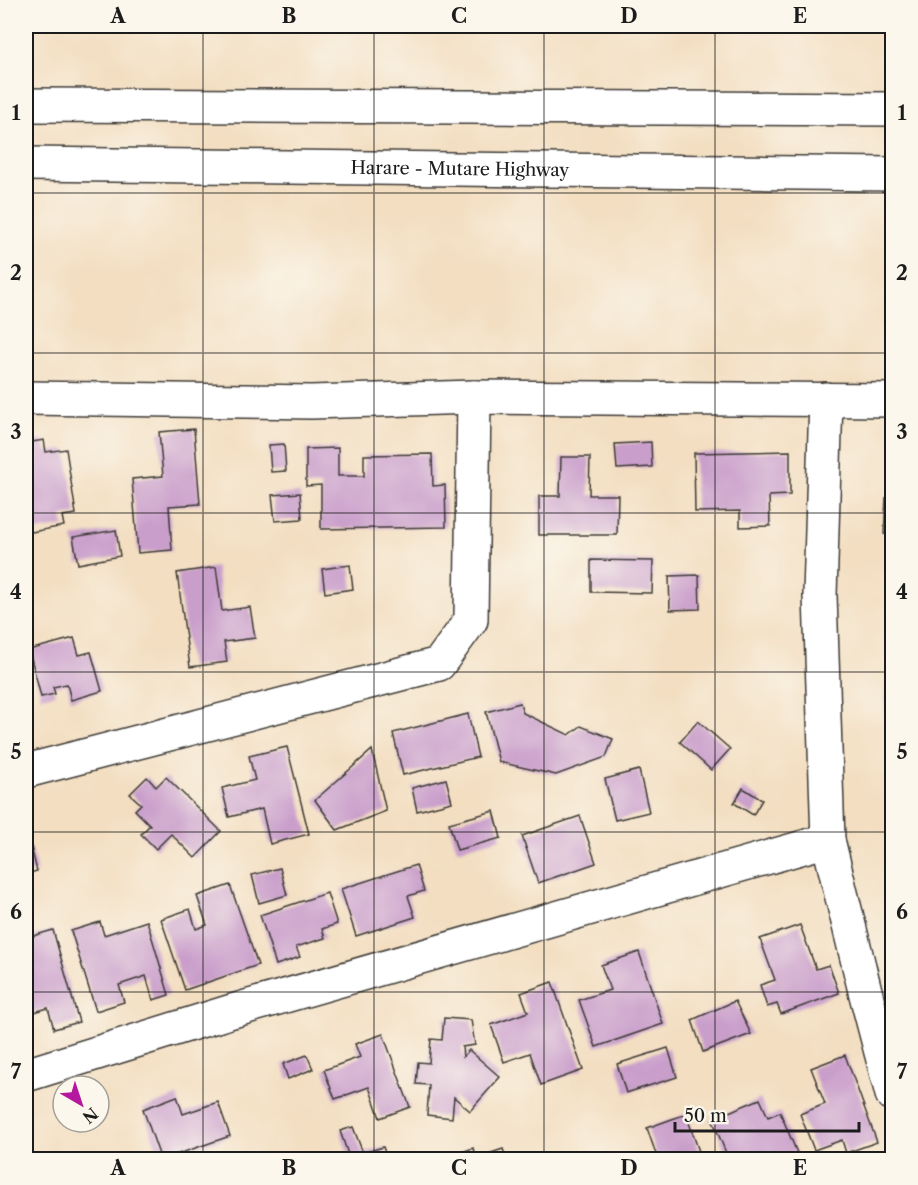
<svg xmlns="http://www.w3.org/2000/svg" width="918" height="1185" viewBox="0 0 918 1185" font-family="'Libre Caslon Text',serif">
<rect width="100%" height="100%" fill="#fbf7ec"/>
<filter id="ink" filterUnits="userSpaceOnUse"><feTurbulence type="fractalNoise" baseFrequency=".0167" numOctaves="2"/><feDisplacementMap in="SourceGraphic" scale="12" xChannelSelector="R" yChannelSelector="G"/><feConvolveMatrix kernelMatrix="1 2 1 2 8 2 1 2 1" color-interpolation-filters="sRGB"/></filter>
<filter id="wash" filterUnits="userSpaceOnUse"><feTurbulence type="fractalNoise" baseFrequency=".008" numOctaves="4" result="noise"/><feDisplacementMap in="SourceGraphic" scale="24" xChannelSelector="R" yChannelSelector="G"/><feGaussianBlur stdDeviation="1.35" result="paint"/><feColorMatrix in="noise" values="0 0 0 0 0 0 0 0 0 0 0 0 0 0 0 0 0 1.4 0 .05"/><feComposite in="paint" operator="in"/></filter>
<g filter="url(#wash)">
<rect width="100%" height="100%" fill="#f3dec1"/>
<g id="blocks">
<g fill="#c99ecb">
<path d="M 194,429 L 200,504 L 169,506 L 172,550 L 138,553 L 132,479 L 163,476 L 159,432 Z"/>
<path d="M 44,440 L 46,452 L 66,449 L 76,514 L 62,516 L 64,526 L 26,533 L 26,443 Z"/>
<path d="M 651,442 L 652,467 L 617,469 L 615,444 Z"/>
<path d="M 284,444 L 286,471 L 271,472 L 269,445 Z"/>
<path d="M 338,448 L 338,476 L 364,476 L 364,455 L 432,454 L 433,486 L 445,485 L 446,527 L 321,529 L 321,485 L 306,486 L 306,449 Z"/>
<path d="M 790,451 L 790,495 L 769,496 L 770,526 L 740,527 L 740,511 L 695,512 L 694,453 Z"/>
<path d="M 561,457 L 590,457 L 589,495 L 618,495 L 617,535 L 539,535 L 539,496 L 560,496 Z"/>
<path d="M 300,493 L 302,519 L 275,521 L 272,495 Z"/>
<path d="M 886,498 L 892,499 L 892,535 L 884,534 Z"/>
<path d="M 116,530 L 120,556 L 78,564 L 73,537 Z"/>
<path d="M 591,560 L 653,561 L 652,593 L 591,592 Z"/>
<path d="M 350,565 L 353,589 L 325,593 L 322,569 Z"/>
<path d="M 216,567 L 222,611 L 250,607 L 255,638 L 224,642 L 227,662 L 190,667 L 177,573 Z"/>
<path d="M 699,575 L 700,609 L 670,610 L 669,576 Z"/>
<path d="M 889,595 L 892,595 L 892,629 L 888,629 Z"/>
<path d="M 74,638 L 79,655 L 91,652 L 102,691 L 71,700 L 67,684 L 53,687 L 55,694 L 41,697 L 29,650 Z"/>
<path d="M 886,684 L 892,684 L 892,722 L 885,722 Z"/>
<path d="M 520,703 L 523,713 L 569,735 L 581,726 L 613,739 L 606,757 L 556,775 L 499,762 L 486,712 Z"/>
<path d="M 468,714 L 478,757 L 403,775 L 393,733 Z"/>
<path d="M 698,721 L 730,749 L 711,770 L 680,742 Z"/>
<path d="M 287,747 L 309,834 L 270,844 L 262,809 L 229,817 L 222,788 L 255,780 L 249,756 Z"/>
<path d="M 372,750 L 386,811 L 337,830 L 315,800 Z"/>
<path d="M 639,770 L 649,812 L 615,820 L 605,779 Z"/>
<path d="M 147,777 L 156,787 L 166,777 L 221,831 L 195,858 L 171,834 L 156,849 L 141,834 L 150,825 L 135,810 L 141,804 L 130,794 Z"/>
<path d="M 446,779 L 452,802 L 417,811 L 412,788 Z"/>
<path d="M 743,788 L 762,800 L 753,815 L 734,803 Z"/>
<path d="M 891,808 L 892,808 L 892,846 L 889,846 Z"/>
<path d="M 494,811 L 501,838 L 457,850 L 449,823 Z"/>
<path d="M 580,816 L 596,863 L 538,883 L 522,836 Z"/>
<path d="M 31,847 L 37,871 L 26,874 L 26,849 Z"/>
<path d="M 416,865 L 424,891 L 408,896 L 415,917 L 356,936 L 341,889 Z"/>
<path d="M 280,868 L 287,895 L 259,903 L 252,875 Z"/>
<path d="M 230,885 L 258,965 L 185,990 L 161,919 L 190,909 L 196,929 L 207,925 L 197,896 Z"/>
<path d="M 327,893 L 337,924 L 322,929 L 325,938 L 296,947 L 300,957 L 276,965 L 260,915 Z"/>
<path d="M 147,921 L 169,995 L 153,1000 L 146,976 L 119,985 L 124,1002 L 96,1011 L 71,931 L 100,922 L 104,935 Z"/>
<path d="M 800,925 L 816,969 L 829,965 L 839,993 L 781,1014 L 777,1004 L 767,1007 L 760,985 L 775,980 L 760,939 Z"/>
<path d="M 53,930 L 79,1022 L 54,1029 L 48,1008 L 28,1014 L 26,1003 L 26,938 Z"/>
<path d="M 639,952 L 663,1024 L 596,1047 L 579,1000 L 610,990 L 601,965 Z"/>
<path d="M 552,982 L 583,1070 L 541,1085 L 530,1053 L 504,1062 L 491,1025 L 528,1012 L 521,993 Z"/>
<path d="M 735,1001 L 751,1034 L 703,1052 L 692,1020 Z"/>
<path d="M 444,1018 L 471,1020 L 475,1045 L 462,1047 L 463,1057 L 469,1050 L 500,1077 L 470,1111 L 454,1097 L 452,1118 L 427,1115 L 429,1085 L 416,1084 L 418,1062 L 429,1063 L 431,1039 L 442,1040 Z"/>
<path d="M 383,1034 L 410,1107 L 380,1118 L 369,1087 L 335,1099 L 324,1070 L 360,1057 L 355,1044 Z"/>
<path d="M 668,1048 L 677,1077 L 626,1093 L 617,1064 Z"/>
<path d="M 307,1055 L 313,1069 L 288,1079 L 283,1064 Z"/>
<path d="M 845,1055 L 877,1142 L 846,1153 L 842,1140 L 814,1150 L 800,1114 L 825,1104 L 811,1068 Z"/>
<path d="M 177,1096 L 183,1114 L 218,1102 L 230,1136 L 161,1160 L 143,1109 Z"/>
<path d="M 760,1099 L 768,1117 L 780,1112 L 800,1160 L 729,1160 L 712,1119 Z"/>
<path d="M 686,1114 L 702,1160 L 658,1160 L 647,1128 Z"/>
<path d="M 353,1127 L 363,1153 L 383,1147 L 387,1158 L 350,1160 L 340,1131 Z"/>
<path d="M 473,1148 L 476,1158 L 503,1149 L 507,1160 L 440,1160 Z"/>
</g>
</g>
</g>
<g filter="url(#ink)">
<use href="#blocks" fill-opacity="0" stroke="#3c3935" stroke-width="1.5"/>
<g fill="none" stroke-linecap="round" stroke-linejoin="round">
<g stroke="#3c3935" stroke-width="36">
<g id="minor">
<path d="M 26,398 L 311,402 L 474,397 L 892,400"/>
<path d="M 826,399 L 820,595 L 828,840 L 865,991 L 892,1094"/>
<path d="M 26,771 L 439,664 L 471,620 L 474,397"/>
<path d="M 26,1075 L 229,1012 L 828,840"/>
</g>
</g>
<g stroke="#3c3935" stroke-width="36">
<g id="highway">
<path d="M 26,105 L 892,109"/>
<path id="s1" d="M 26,164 L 892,174"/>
</g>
</g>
<use href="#minor" stroke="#fff" stroke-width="33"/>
<use href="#highway" stroke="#fff" stroke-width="33"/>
</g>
</g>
<path fill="none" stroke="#1c1c1c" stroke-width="1.5" stroke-opacity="0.55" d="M 203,26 L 203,1160M 374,26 L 374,1160M 544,26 L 544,1160M 715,26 L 715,1160M 26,193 L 892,193M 26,353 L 892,353M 26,513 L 892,513M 26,672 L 892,672M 26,832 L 892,832M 26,992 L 892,992"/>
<g text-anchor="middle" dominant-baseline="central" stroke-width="5" stroke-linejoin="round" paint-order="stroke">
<g font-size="18" fill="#1c1c1c" stroke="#fbf7ec">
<text stroke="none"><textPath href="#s1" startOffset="434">Harare - Mutare Highway</textPath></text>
</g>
</g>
<rect width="918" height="1185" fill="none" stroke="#fbf7ec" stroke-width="66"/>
<g transform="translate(81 1104) rotate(141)"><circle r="28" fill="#fbf7ec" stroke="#a29f99" stroke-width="1.5"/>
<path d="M0-4.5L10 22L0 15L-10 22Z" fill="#b5179e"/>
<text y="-9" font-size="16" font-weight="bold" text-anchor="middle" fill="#1c1c1c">N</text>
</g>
<path d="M675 1122v9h184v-9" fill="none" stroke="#1c1c1c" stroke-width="3"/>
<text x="684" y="1122" font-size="18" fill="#1c1c1c" stroke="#fbf7ec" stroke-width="4.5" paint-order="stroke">50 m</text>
<rect x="33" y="33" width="852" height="1119" fill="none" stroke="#1c1c1c" stroke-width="2"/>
<g font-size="20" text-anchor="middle" font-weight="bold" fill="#1c1c1c">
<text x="118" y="23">A</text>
<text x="289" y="23">B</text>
<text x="459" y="23">C</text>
<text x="629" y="23">D</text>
<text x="800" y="23">E</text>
<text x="16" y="120">1</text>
<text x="902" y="120">1</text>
<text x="16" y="280">2</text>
<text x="902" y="280">2</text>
<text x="16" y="439">3</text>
<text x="902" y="439">3</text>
<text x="16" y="599">4</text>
<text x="902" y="599">4</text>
<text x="16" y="759">5</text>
<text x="902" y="759">5</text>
<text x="16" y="919">6</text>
<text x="902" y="919">6</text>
<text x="16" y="1079">7</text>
<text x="902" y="1079">7</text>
<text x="118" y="1175">A</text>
<text x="289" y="1175">B</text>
<text x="459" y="1175">C</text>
<text x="629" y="1175">D</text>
<text x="800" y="1175">E</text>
</g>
</svg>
